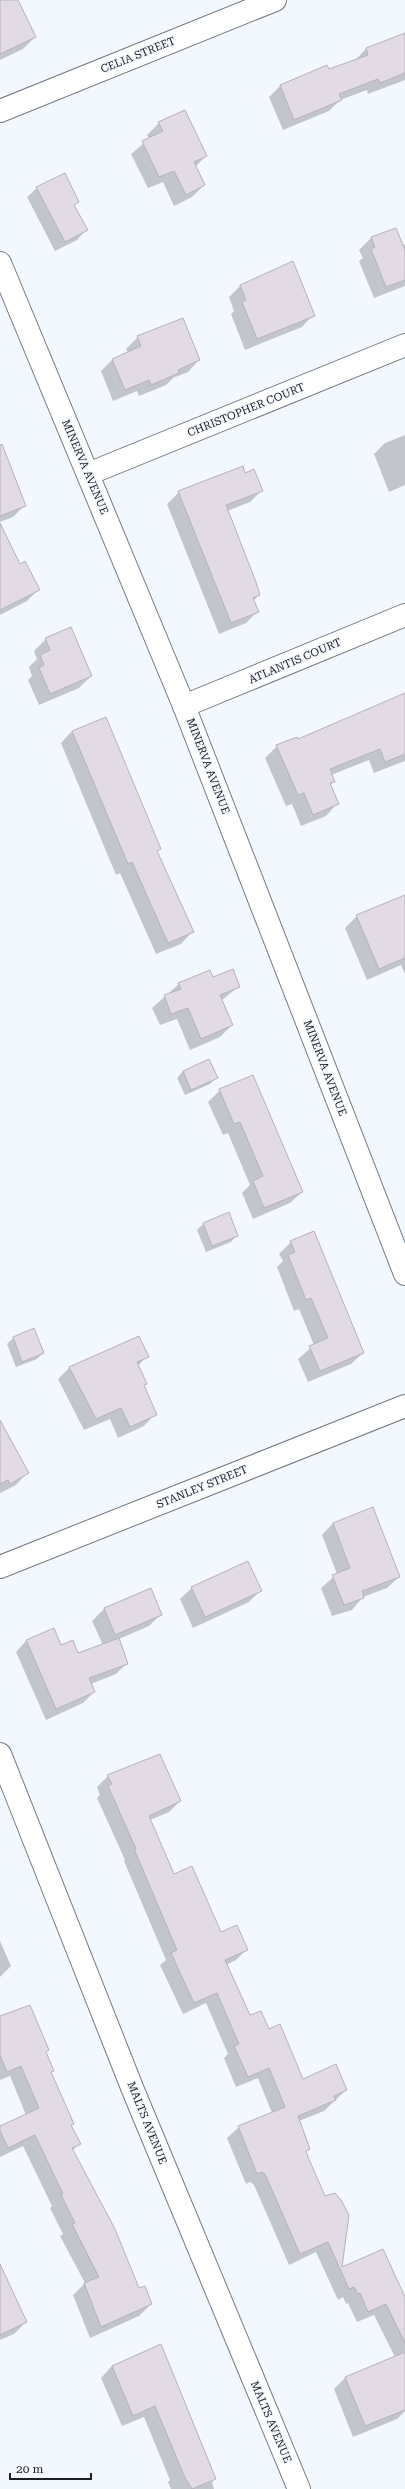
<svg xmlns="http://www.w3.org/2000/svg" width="405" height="2489" viewBox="0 0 405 2489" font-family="'Roboto Serif',serif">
<rect width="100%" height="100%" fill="#f3f8fe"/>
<g fill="#0003">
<path d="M 10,0 L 16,0 L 35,37 L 23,49 L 0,60 L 0,5 Z"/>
<path d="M 405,34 L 405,80 L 368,94 L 367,90 L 340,100 L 329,111 L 283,130 L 269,97 L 281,85 L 354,61 L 366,49 Z"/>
<path d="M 159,123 L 206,156 L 195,167 L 204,185 L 192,197 L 174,206 L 163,182 L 148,188 L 131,154 L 149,139 L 147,135 Z"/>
<path d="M 37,188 L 78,202 L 73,206 L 86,230 L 77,240 L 55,251 L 27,197 Z"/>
<path d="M 395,229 L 402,246 L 405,244 L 405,286 L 374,298 L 359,261 L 363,258 L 359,250 L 371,238 Z"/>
<path d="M 293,263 L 313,315 L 302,327 L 245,350 L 231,314 L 234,311 L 229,297 L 240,286 Z"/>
<path d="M 138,337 L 199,360 L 188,372 L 173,378 L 166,385 L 139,396 L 137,391 L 113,401 L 101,371 L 112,360 L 128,353 L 126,349 Z"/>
<path d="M 405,435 L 405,485 L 389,492 L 374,454 L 385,443 Z"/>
<path d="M 0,460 L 24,506 L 13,517 L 0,522 Z"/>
<path d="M 245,474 L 261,491 L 250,502 L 227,511 L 259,595 L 253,601 L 257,612 L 246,623 L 219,634 L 167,504 L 179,492 Z"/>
<path d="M 0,558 L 20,565 L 38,590 L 27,601 L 0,615 Z"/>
<path d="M 46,639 L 91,676 L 79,688 L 39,705 L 28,680 L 32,676 L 29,667 L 37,659 L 34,651 Z"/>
<path d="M 405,694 L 405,761 L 374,773 L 369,760 L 331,775 L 334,781 L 330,785 L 337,804 L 326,816 L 301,826 L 292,804 L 286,806 L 265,758 L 277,746 L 298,740 Z"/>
<path d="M 72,731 L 160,848 L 157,852 L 192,932 L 181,944 L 156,954 L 120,873 L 116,875 L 61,743 Z"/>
<path d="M 405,902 L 405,974 L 401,965 L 367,980 L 345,928 L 357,916 Z"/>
<path d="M 179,984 L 238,987 L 222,1000 L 232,1025 L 220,1037 L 190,1050 L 177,1019 L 160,1025 L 152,1008 Z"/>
<path d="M 183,1071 L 216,1078 L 210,1084 L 185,1095 L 177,1078 Z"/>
<path d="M 220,1090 L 302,1192 L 290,1203 L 253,1219 L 242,1193 L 250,1185 L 228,1133 L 223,1135 L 208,1102 Z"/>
<path d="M 203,1224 L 237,1235 L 231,1242 L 206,1252 L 197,1230 Z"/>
<path d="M 291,1242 L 363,1353 L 351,1364 L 308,1382 L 298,1359 L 314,1345 L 299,1309 L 294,1311 L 277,1267 L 283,1261 L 279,1254 Z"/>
<path d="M 33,1329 L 43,1353 L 37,1359 L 16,1367 L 7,1344 L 13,1338 Z"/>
<path d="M 147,1356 L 138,1366 L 146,1383 L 143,1386 L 155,1414 L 144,1426 L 118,1438 L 110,1419 L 84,1430 L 58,1379 L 69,1368 Z"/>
<path d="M 0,1426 L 27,1473 L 16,1485 L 0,1493 Z"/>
<path d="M 333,1523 L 399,1577 L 387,1588 L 363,1597 L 352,1610 L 332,1616 L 321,1588 L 337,1574 L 322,1535 Z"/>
<path d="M 192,1588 L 261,1590 L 249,1602 L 193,1628 L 180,1599 Z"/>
<path d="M 150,1589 L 161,1614 L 149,1626 L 119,1639 L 127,1663 L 116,1674 L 91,1684 L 94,1692 L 83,1703 L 46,1720 L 16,1652 L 26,1641 L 53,1629 L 61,1647 L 78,1654 L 103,1645 L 92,1621 L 104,1609 Z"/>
<path d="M 108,1776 L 180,1801 L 169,1812 L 150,1820 L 173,1875 L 220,1934 L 247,1949 L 236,1960 L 226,1965 L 250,2016 L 268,2030 L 302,2081 L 346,2090 L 324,2111 L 299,2121 L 308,2149 L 306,2152 L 341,2268 L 405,2300 L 405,2411 L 397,2419 L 353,2437 L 334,2389 L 346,2377 L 395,2357 L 374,2315 L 357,2322 L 348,2303 L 346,2304 L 343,2297 L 338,2300 L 316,2252 L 289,2265 L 254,2185 L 250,2182 L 246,2184 L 227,2138 L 239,2127 L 272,2113 L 258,2078 L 236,2087 L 224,2058 L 228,2054 L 206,2003 L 183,2014 L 160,1965 L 166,1960 L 124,1861 L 125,1860 L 97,1798 L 100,1795 L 97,1787 Z"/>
<path d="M 0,1941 L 11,1966 L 0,1977 Z"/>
<path d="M 0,2018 L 45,2053 L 53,2071 L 50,2074 L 73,2123 L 71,2126 L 79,2144 L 72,2151 L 139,2289 L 151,2304 L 139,2316 L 90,2338 L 73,2295 L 85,2283 L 60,2236 L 63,2234 L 50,2208 L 52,2206 L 23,2146 L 0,2157 L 0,2127 L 26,2115 L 10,2076 L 0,2080 Z"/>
<path d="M 0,2300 L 26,2322 L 14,2334 L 0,2340 Z"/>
<path d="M 161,2345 L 215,2479 L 212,2482 L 214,2489 L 171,2489 L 168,2482 L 170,2480 L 144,2417 L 122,2426 L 101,2378 L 112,2366 Z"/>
</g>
<g fill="#e2dae4" stroke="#b8b1ba">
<path d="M 0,0 L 18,0 L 36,37 L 0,54 Z"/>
<path d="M 405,33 L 405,73 L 380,83 L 378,79 L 339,94 L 342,100 L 294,120 L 280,85 L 327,65 L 329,69 L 368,55 L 366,48 Z"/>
<path d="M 185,110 L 207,156 L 194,162 L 205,185 L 186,195 L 174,171 L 159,177 L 142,141 L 163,131 L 158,122 Z"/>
<path d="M 65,173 L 79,202 L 74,205 L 88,230 L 65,242 L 36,187 Z"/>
<path d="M 396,228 L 405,250 L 405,280 L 386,287 L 371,249 L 375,247 L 371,237 Z"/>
<path d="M 293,261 L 315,316 L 257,339 L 242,302 L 246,300 L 240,285 Z"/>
<path d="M 183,318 L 200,360 L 178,370 L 179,373 L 151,385 L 149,380 L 125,390 L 112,359 L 141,346 L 137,336 Z"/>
<path d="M 2,444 L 26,506 L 0,516 L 0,445 Z"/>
<path d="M 243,466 L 245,473 L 254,469 L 263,491 L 226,505 L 256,582 L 260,595 L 253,598 L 259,612 L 231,623 L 178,491 Z"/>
<path d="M 0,523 L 20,564 L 25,561 L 40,590 L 0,610 Z"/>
<path d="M 71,627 L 92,676 L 50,694 L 39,668 L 44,665 L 40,655 L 50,650 L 45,638 Z"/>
<path d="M 405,693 L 405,754 L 385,762 L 380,749 L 330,769 L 335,782 L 330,783 L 339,804 L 313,815 L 304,793 L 298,795 L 276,745 L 297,737 L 298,739 Z"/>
<path d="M 106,717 L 161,849 L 157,851 L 194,932 L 168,943 L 132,862 L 128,864 L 72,731 Z"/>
<path d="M 405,895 L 405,958 L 379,969 L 356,915 Z"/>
<path d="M 233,969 L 240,987 L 220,995 L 233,1025 L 201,1039 L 188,1008 L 171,1014 L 164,995 L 181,989 L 178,983 L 210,970 L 213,977 Z"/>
<path d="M 209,1059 L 218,1078 L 191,1090 L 183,1071 Z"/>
<path d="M 253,1075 L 303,1192 L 264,1208 L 253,1181 L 263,1176 L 240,1122 L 234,1124 L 219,1089 Z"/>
<path d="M 229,1212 L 238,1236 L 212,1246 L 203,1223 Z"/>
<path d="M 314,1231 L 364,1353 L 320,1371 L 309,1346 L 328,1338 L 311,1298 L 306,1300 L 288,1255 L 295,1252 L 290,1241 Z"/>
<path d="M 34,1328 L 44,1353 L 22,1362 L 13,1337 Z"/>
<path d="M 139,1336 L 149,1357 L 137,1362 L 147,1384 L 144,1385 L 157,1415 L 130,1427 L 121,1408 L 96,1419 L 69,1367 Z"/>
<path d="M 0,1420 L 29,1473 L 10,1484 L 8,1480 L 0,1484 Z"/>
<path d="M 373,1507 L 400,1577 L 362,1591 L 364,1598 L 344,1605 L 332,1575 L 350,1568 L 333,1523 Z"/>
<path d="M 248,1561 L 262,1591 L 205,1617 L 191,1587 Z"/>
<path d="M 151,1588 L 162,1615 L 115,1635 L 104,1608 Z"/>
<path d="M 54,1628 L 61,1645 L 73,1640 L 78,1653 L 119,1638 L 128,1664 L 89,1678 L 95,1692 L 56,1709 L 26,1640 Z"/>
<path d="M 160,1754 L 181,1801 L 149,1816 L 174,1874 L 192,1866 L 221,1932 L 237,1925 L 248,1950 L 225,1960 L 250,2015 L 261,2011 L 269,2029 L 280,2024 L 303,2079 L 336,2064 L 347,2090 L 334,2096 L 336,2100 L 298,2116 L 310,2149 L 306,2151 L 308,2157 L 325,2196 L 335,2193 L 341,2200 L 349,2215 L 342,2267 L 383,2249 L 405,2297 L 405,2343 L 386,2304 L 368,2312 L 360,2293 L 358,2294 L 354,2287 L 349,2289 L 328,2242 L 300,2254 L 265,2174 L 262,2172 L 257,2174 L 238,2126 L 285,2107 L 269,2068 L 248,2077 L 234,2046 L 239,2044 L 217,1993 L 194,2003 L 171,1953 L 177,1950 L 134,1849 L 136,1849 L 108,1786 L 112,1784 L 107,1775 Z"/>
<path d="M 30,2005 L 49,2050 L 46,2052 L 54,2071 L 51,2072 L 74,2124 L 71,2125 L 81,2144 L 72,2148 L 115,2229 L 139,2288 L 145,2286 L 152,2304 L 101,2327 L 84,2283 L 99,2277 L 72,2224 L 75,2223 L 61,2195 L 63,2194 L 35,2135 L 8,2148 L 0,2131 L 0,2126 L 39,2108 L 21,2066 L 7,2072 L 0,2055 L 0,2016 Z"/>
<path d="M 0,2264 L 27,2322 L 0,2335 Z"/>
<path d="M 161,2344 L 216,2479 L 192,2489 L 185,2478 L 155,2406 L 133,2416 L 112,2366 Z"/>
<path d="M 405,2352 L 405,2410 L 365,2426 L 345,2377 Z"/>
</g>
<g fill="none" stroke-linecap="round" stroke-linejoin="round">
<g stroke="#747b83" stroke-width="24">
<g id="street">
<path d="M 0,111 L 275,0"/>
<path d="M 0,263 L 184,706 L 405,1274"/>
<path d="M 88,474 L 405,345"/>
<path d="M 184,706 L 405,615"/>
<path d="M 0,1567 L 405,1406"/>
<path d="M 0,1754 L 133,2090 L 299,2489"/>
</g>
</g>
<use href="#street" stroke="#fff" stroke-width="22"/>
</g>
<g text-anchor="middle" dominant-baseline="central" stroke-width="3" stroke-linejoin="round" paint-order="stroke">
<g font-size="11" fill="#1c1e22" stroke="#f3f8fe">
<text transform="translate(138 55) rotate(-22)">CELIA STREET</text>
<text transform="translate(246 410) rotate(-22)">CHRISTOPHER COURT</text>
<text transform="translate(85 467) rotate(67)">MINERVA AVENUE</text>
<text transform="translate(295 661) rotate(-23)">ATLANTIS COURT</text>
<text transform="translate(208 766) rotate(69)">MINERVA AVENUE</text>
<text transform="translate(325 1068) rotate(69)">MINERVA AVENUE</text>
<text transform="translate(202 1487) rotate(-22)">STANLEY STREET</text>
<text transform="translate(147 2123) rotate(68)">MALTS AVENUE</text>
<text transform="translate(271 2422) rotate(67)">MALTS AVENUE</text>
</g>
</g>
<path d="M10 2473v6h81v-6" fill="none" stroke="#1c1e22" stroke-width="2"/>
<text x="16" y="2473" font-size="12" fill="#1c1e22" stroke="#f3f8fe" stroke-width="3" paint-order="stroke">20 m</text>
</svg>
